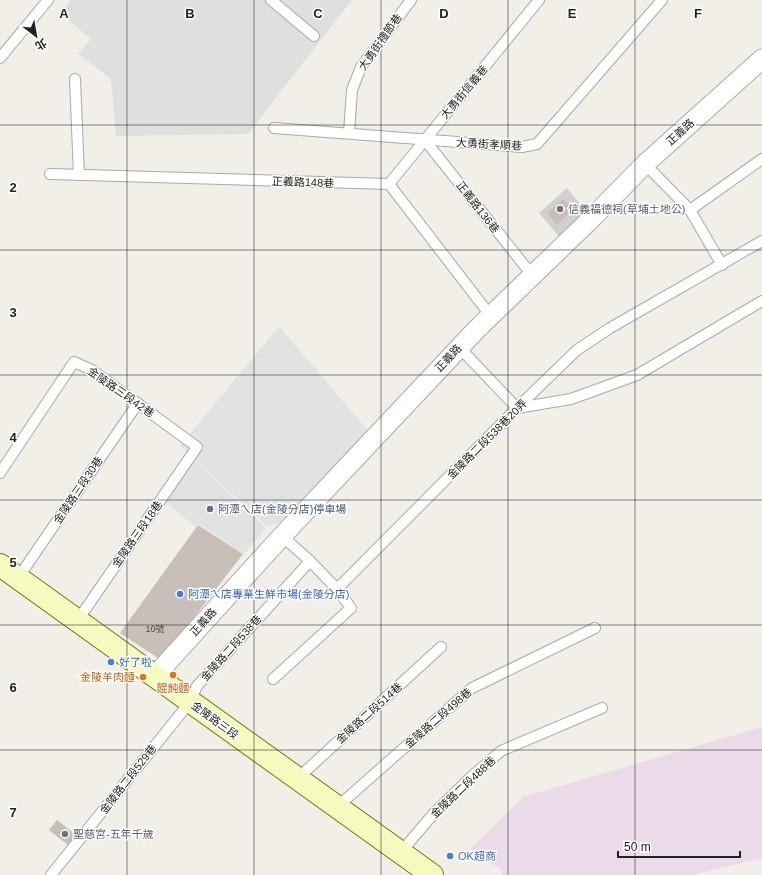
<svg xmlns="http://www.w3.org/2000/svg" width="762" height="875" viewBox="0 0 762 875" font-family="Arial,'Noto Sans TC',sans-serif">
<rect width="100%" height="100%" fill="#f2efe9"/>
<path fill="#e0dfdf" d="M 71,0 L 352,0 L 248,134 L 116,136 L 111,79 L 78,54 L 91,39 L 60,13 Z"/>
<path fill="#ebdbe8" d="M 762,727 L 762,858 L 693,875 L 500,875 L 503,871 L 470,849 L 523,797 Z"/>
<path fill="#d0d0d0" d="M 567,188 L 588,214 L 562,240 L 539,213 Z"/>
<g fill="#e2e2e2">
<path d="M 279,326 L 371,434 L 288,520 L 267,526 L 180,446 Z"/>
<path d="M 193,459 L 266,528 L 244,554 L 199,524 L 195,527 L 157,494 Z"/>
</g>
<g fill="#c7bfb8">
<path d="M 563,199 L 573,210 L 557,225 L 547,213 Z"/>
<path d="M 198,525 L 243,554 L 161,660 L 120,633 Z"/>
<path d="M 57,820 L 80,838 L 73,849 L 49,830 Z"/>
</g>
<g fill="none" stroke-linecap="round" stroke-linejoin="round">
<g stroke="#a9a9a9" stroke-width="12">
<g id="lane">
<path d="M 271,0 L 314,36"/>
<path d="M 0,58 L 48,0"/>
<path d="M 75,79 L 79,175"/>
<path d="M 274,128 L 522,147 L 537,144 L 662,0"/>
<path d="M 349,133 L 352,90 L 361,67 L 411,0"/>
<path d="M 424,139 L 532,275"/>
<path d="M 645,164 L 690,210 L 722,265"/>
<path d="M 50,174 L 389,184 L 490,315"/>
<path d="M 389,184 L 539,0"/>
<path d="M 690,210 L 762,159"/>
<path d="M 459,347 L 517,408 L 571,399 L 637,375 L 762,301"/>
<path d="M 0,473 L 74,362 L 92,370 L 197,447 L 78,620"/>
<path d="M 282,536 L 310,561 L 337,589"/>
<path d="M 18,578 L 138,403"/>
<path d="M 273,679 L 351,608 L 337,589 L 517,408 L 577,350 L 610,328 L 762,241"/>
<path d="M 297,779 L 441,647"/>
<path d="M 337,807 L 472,688 L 595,628"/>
<path d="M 401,852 L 435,812 L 471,777 L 501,751 L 602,708"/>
<path d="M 51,875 L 190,702 L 197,686 L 310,561"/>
</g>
</g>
<g stroke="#a9a9a9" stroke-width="21">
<path id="street" d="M 154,677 L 282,536 L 476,330 L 594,216 L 645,164 L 762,59"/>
</g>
<g stroke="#707d05" stroke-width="24">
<path id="secondary" d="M 0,565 L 432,875"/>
</g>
<use href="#lane" stroke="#fff" stroke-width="10"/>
<use href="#street" stroke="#fff" stroke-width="19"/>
<use href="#secondary" stroke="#f7fabf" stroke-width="22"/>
</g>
<path fill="none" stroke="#222" stroke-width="1" stroke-opacity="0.55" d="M 127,0 L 127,875M 254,0 L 254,875M 381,0 L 381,875M 508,0 L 508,875M 635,0 L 635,875M 0,125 L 762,125M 0,250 L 762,250M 0,375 L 762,375M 0,500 L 762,500M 0,625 L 762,625M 0,750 L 762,750"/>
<g fill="#6b7280" stroke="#fff" stroke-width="1.5">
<circle cx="560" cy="209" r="4"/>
<circle cx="65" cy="834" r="4"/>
</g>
<circle fill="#5c6f8a" stroke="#fff" stroke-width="1.5" cx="210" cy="509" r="4"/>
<g fill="#3f7fe0" stroke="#fff" stroke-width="1.5">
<circle cx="180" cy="594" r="4"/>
<circle cx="111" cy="662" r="4"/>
<circle cx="450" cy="856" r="4"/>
</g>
<g fill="#e8710a" stroke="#fff" stroke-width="1.5">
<circle cx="173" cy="675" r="4"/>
<circle cx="143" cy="677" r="4"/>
</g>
<g text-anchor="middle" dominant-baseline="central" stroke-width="3" stroke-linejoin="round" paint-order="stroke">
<g font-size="9" fill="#4b4948">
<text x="155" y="629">10號</text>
</g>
<g font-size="11" fill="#222" stroke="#fff">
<text transform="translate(380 42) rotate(-55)">大勇街禮節巷</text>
<text transform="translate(464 92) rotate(-50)">大勇街信義巷</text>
<text transform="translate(680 132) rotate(-42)">正義路</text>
<text transform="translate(489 144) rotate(3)">大勇街孝順巷</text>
<text transform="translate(303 182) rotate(2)">正義路148巷</text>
<text transform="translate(478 207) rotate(52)">正義路136巷</text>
<text transform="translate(448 358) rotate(-47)">正義路</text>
<text transform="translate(121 392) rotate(35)">金陵路三段42巷</text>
<text transform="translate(487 439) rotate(-45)">金陵路二段538巷20弄</text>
<text transform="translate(78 490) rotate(-56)">金陵路三段30巷</text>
<text transform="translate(137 534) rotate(-55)">金陵路三段18巷</text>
<text transform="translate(203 622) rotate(-48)">正義路</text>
<text transform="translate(231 648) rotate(-48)">金陵路二段538巷</text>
<text transform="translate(369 713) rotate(-42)">金陵路二段514巷</text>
<text transform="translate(438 718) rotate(-41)">金陵路二段498巷</text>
<text transform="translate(215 720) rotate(36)">金陵路三段</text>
<text transform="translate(128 779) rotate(-52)">金陵路二段529巷</text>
<text transform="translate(463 787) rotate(-43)">金陵路二段488巷</text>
</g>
<g font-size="11" fill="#5b616d" stroke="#fff" text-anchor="start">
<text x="568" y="209">信義福德祠(草埔土地公)</text>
<text x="73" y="834">聖慈宮-五年千歲</text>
</g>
<g font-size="11" fill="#4e5e75" stroke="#fff" text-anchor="start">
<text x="218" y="509">阿潭ㄟ店(金陵分店)停車場</text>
</g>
<g font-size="11" fill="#366cbe" stroke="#fff" text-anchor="start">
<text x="188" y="594">阿潭ㄟ店專業生鮮市場(金陵分店)</text>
<text x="119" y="662">好了啦</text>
<text x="458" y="856">OK超商</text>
</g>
<g font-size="11" fill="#c56008" stroke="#fff" text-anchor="end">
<text x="135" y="677">金陵羊肉麵</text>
<text x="173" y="688" text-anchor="middle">餛飩麵</text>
</g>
</g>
<g font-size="13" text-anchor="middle" font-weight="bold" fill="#222" stroke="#fff" stroke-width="3" stroke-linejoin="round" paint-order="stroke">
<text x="64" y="18">A</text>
<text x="190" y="18">B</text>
<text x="318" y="18">C</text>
<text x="444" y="18">D</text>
<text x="572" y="18">E</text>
<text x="698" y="18">F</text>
<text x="13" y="192">2</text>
<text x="13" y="317">3</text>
<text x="13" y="442">4</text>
<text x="13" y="567">5</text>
<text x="13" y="692">6</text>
<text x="13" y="817">7</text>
</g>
<g transform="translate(36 36) rotate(149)" stroke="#ffffff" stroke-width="3" paint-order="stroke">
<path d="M0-3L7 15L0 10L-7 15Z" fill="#222222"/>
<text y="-6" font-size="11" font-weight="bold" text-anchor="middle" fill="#222222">北</text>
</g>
<path d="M618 851v6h122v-6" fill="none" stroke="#222222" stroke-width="2"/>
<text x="624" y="851" font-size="12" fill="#222222" stroke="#ffffff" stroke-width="3" paint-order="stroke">50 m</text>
</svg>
